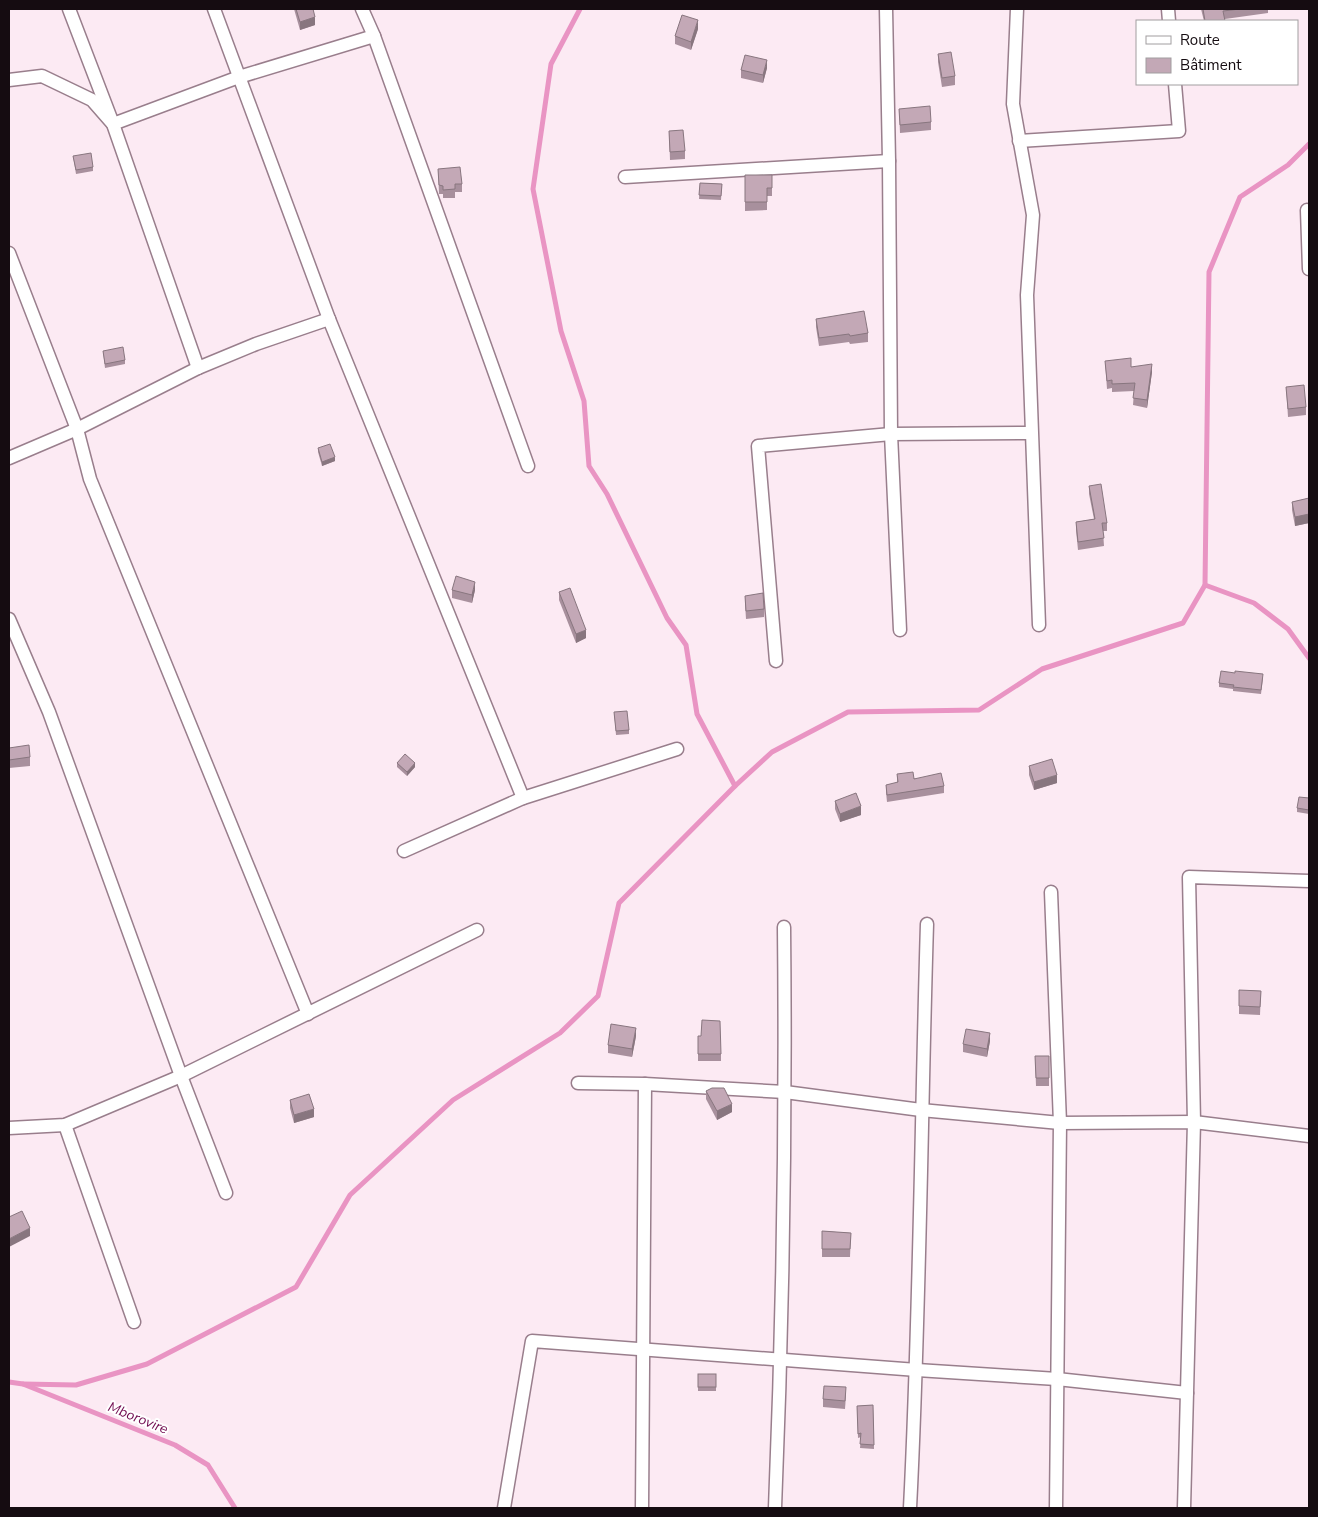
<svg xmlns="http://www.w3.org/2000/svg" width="1318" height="1517" viewBox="0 0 1318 1517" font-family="'Nunito Sans',sans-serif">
<rect width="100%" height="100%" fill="#fceaf3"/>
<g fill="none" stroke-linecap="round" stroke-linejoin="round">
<g stroke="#e994c3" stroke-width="5">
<path d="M 580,9 L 551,64 L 533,189 L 561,331 L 584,401 L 589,466 L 607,494 L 667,618 L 686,645 L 697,714 L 735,786"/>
<path d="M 1205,585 L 1254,603 L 1288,629 L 1309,658"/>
<path d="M 9,1382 L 23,1384 L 175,1445 L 208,1465 L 235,1508"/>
<path d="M 23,1384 L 76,1385 L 147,1364 L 296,1287 L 350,1195 L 453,1100 L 560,1033 L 598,996 L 619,903 L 735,786 L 772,752 L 848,712 L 979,710 L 1042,669 L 1183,623 L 1205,585 L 1209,272 L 1240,197 L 1288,165 L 1309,144"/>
</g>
<g stroke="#997e8c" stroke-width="15">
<g id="street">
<path d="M 69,9 L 113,124 L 239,77 L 374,36"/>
<path d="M 214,9 L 329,319 L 523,798"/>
<path d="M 362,9 L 374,36 L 528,466"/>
<path d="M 886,9 L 889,161 L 891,434 L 900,630"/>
<path d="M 1017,9 L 1013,104 L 1033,215 L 1027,295 L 1039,625"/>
<path d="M 1168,9 L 1169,21"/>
<path d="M 9,80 L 42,76 L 92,100 L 113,124 L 198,368"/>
<path d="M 1019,141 L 1179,131 L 1175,84"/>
<path d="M 625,177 L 889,161"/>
<path d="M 1307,210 L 1309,269"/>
<path d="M 9,253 L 77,429 L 90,479 L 308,1014"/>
<path d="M 9,458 L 77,429 L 198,368 L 256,344 L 329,319"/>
<path d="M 9,619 L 49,712 L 181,1076 L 226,1193"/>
<path d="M 776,661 L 758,446 L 891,434 L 1031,433"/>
<path d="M 404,851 L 523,798 L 677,749"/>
<path d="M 1051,892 L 1060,1123 L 1056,1508"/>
<path d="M 578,1083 L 645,1084 L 785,1092 L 921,1110 L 1060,1123 L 1194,1122 L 1309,1136"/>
<path d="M 65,1125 L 134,1322"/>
<path d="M 9,1128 L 65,1125 L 181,1076 L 477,930"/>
<path d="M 504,1508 L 532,1341 L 917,1370 L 1057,1379 L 1187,1393"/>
<path d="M 642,1508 L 645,1084"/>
<path d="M 775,1508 C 783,1314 786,1121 784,927"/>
<path d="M 910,1508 C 920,1314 921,1119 927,924"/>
<path d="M 1184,1508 L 1194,1122 L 1189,877 L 1309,881"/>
</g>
</g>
<use href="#street" stroke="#fff" stroke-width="12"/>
</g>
<g fill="#a8909d">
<path d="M 294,9 L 313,9 L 315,25 L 300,30 Z"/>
<rect x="802" y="9" width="14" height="1"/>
<path d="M 1201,9 L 1268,9 L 1268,13 L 1225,19 L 1225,21 L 1204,21 Z"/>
<path d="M 698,29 L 691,50 L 675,44 L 675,36 Z"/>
<path d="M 938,54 L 955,76 L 955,85 L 942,87 L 938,62 Z"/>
<path d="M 767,68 L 763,83 L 741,78 L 741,70 Z"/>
<path d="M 899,109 L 931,122 L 931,130 L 900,133 Z"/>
<path d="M 669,131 L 685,151 L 685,159 L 670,160 Z"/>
<path d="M 73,156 L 93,167 L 93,171 L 76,174 Z"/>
<path d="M 438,169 L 462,184 L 462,192 L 455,192 L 455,198 L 443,198 L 443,194 L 439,194 Z"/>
<path d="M 745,175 L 772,175 L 772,196 L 767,196 L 767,210 L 745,211 Z"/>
<path d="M 700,183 L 722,184 L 721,200 L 699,199 Z"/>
<path d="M 816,319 L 868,333 L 868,342 L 850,344 L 849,342 L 819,346 L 816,327 Z"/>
<path d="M 103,351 L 125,360 L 125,364 L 105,368 Z"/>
<path d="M 1105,361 L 1152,372 L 1147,408 L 1133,405 L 1134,391 L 1112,392 L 1112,388 L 1107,389 Z"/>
<path d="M 1286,387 L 1306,407 L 1306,415 L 1288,417 Z"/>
<path d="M 318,448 L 335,461 L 322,466 L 318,452 Z"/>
<path d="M 1089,486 L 1107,523 L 1107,531 L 1103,531 L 1104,546 L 1078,550 L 1076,530 L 1076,522 L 1094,519 L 1089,494 Z"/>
<path d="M 1309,498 L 1309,523 L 1295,526 L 1292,510 L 1292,502 Z"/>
<path d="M 452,590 L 475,590 L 472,603 L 452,598 Z"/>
<path d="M 559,592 L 586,638 L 576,643 L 559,600 Z"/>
<path d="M 745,596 L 764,609 L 764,617 L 746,619 L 745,604 Z"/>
<path d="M 1263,678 L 1261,694 L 1233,691 L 1233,689 L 1219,687 L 1219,683 Z"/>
<path d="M 614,712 L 629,730 L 629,734 L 616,735 Z"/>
<path d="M 9,748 L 30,757 L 30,766 L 9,768 Z"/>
<path d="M 397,763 L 415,767 L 407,776 L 397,767 Z"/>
<path d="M 1029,766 L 1057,783 L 1034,790 L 1029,775 Z"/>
<path d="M 897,774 L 944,786 L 944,793 L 887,802 L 886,792 L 886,785 L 897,783 Z"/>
<path d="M 1309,798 L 1309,814 L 1297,812 L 1297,808 Z"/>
<path d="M 835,801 L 861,815 L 840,822 L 835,809 Z"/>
<path d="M 1239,990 L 1261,991 L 1260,1015 L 1239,1014 Z"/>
<path d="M 636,1036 L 632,1057 L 608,1053 L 608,1045 Z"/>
<path d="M 698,1036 L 721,1054 L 721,1061 L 698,1061 Z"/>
<path d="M 990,1041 L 987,1057 L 963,1052 L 963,1044 Z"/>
<path d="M 1035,1056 L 1049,1056 L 1049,1086 L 1036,1086 Z"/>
<path d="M 706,1091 L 732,1112 L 717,1120 L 706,1099 Z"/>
<path d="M 290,1100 L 314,1117 L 294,1123 L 290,1108 Z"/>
<path d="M 822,1231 L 851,1233 L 850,1257 L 822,1257 Z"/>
<rect x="698" y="1374" width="18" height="17"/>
<path d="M 846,1395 L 845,1409 L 823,1407 L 823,1399 Z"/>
<path d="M 873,1405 L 874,1449 L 860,1448 L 861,1437 L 858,1438 L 857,1406 Z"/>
</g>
<g fill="#88767f">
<path d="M 315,17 L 315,25 L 300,30 L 300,22 Z"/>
<path d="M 698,20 L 698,29 L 691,50 L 691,42 Z"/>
<path d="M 767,60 L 767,68 L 763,83 L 763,75 Z"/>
<path d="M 1152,364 L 1152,372 L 1147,408 L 1147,400 Z"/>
<path d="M 335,457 L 335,461 L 322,466 L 322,462 Z"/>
<path d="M 1309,514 L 1309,523 L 1295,526 L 1295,517 Z"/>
<path d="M 475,582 L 475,590 L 472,603 L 472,595 Z"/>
<path d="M 586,630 L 586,638 L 576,643 L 576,634 Z"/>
<path d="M 415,763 L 415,767 L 407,776 L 407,772 Z"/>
<path d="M 1057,775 L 1057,783 L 1034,790 L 1034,782 Z"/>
<path d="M 861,806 L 861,815 L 840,822 L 840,814 Z"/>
<path d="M 636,1028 L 636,1036 L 632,1057 L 632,1049 Z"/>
<path d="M 990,1033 L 990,1041 L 987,1057 L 987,1049 Z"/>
<path d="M 732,1104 L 732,1112 L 717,1120 L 717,1111 Z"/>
<path d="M 314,1109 L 314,1117 L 294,1123 L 294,1115 Z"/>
<path d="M 30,1228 L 30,1236 L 9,1247 L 9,1239 Z"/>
</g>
<g fill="#c3a8b6" stroke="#88767f">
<path d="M 296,9 L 313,9 L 315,17 L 300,22 Z"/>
<path d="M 1203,9 L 1240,9 L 1223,11 L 1225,21 L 1205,21 Z"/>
<path d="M 682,15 L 698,20 L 691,42 L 675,36 Z"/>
<path d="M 951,52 L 955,76 L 942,78 L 938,54 Z"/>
<path d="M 745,55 L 767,60 L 763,75 L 741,70 Z"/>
<path d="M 930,106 L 931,122 L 900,125 L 899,109 Z"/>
<path d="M 683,130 L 685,151 L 670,152 L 669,131 Z"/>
<path d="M 91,153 L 93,167 L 76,170 L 73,156 Z"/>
<path d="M 460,167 L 462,184 L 455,184 L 455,189 L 443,190 L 443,186 L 439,185 L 438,169 Z"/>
<path d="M 745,175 L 772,175 L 772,188 L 767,188 L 767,202 L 745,202 Z"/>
<path d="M 700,183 L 722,184 L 721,196 L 699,195 Z"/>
<path d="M 864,311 L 868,333 L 850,336 L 849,334 L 819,338 L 816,319 Z"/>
<path d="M 123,347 L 125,360 L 105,364 L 103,351 Z"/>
<path d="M 1131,358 L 1131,367 L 1152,364 L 1147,400 L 1133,398 L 1135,383 L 1112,384 L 1112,380 L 1107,381 L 1105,361 Z"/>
<path d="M 1304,385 L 1306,407 L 1288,409 L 1286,387 Z"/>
<path d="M 330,444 L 335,457 L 322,462 L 318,448 Z"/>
<path d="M 1101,484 L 1107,523 L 1102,523 L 1104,538 L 1078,542 L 1076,522 L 1095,519 L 1089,486 Z"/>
<path d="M 1309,498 L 1309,514 L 1295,517 L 1292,502 Z"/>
<path d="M 456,576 L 475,582 L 472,595 L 452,590 Z"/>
<path d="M 570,588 L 586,630 L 576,634 L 559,592 Z"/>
<path d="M 763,593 L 764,609 L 746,611 L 745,596 Z"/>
<path d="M 1221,671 L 1235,673 L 1235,671 L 1263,674 L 1261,690 L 1233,687 L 1234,685 L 1219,683 Z"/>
<path d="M 627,711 L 629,730 L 616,731 L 614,712 Z"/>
<path d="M 29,745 L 30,757 L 9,760 L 9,748 Z"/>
<path d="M 405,754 L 415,763 L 407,772 L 397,763 Z"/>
<path d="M 1052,759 L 1057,775 L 1034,782 L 1029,766 Z"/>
<path d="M 913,772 L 914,779 L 941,773 L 944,786 L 887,795 L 886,785 L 898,782 L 897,774 Z"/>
<path d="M 856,793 L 861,806 L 840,814 L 835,801 Z"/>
<path d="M 1299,797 L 1309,798 L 1309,810 L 1297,808 Z"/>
<path d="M 1239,990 L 1261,991 L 1260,1007 L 1239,1006 Z"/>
<path d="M 702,1020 L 720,1021 L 721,1054 L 698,1054 L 698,1036 L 701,1036 Z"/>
<path d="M 611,1024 L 636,1028 L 632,1049 L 608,1045 Z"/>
<path d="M 966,1029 L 990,1033 L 987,1049 L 963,1044 Z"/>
<path d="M 1035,1056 L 1049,1056 L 1049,1078 L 1036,1078 Z"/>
<path d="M 712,1088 L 724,1088 L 732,1104 L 717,1111 L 706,1091 Z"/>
<path d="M 309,1094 L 314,1109 L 294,1115 L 290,1100 Z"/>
<path d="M 22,1211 L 30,1228 L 9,1239 L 9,1217 Z"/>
<path d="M 822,1231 L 851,1233 L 850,1249 L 822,1249 Z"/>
<rect x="698" y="1374" width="18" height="13"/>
<path d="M 824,1386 L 846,1387 L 845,1401 L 823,1399 Z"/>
<path d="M 873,1405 L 874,1445 L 860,1444 L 861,1433 L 858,1434 L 857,1406 Z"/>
</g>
<g text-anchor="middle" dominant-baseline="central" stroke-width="4" stroke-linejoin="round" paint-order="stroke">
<g font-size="14" font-style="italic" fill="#710c50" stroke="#fff">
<text transform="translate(138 1418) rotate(22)">Mborovire</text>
</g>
</g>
<rect width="1318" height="1517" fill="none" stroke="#150c11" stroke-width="20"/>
<rect x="1136" y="20" width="162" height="65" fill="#ffffff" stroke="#a19ea0"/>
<rect x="1146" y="36" width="25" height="8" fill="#ffffff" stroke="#a19ea0"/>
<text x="1180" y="45" font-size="15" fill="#150c11">Route</text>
<rect x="1146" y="58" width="25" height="15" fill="#c3a8b6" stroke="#a19ea0"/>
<text x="1180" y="70" font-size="15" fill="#150c11">Bâtiment</text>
</svg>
